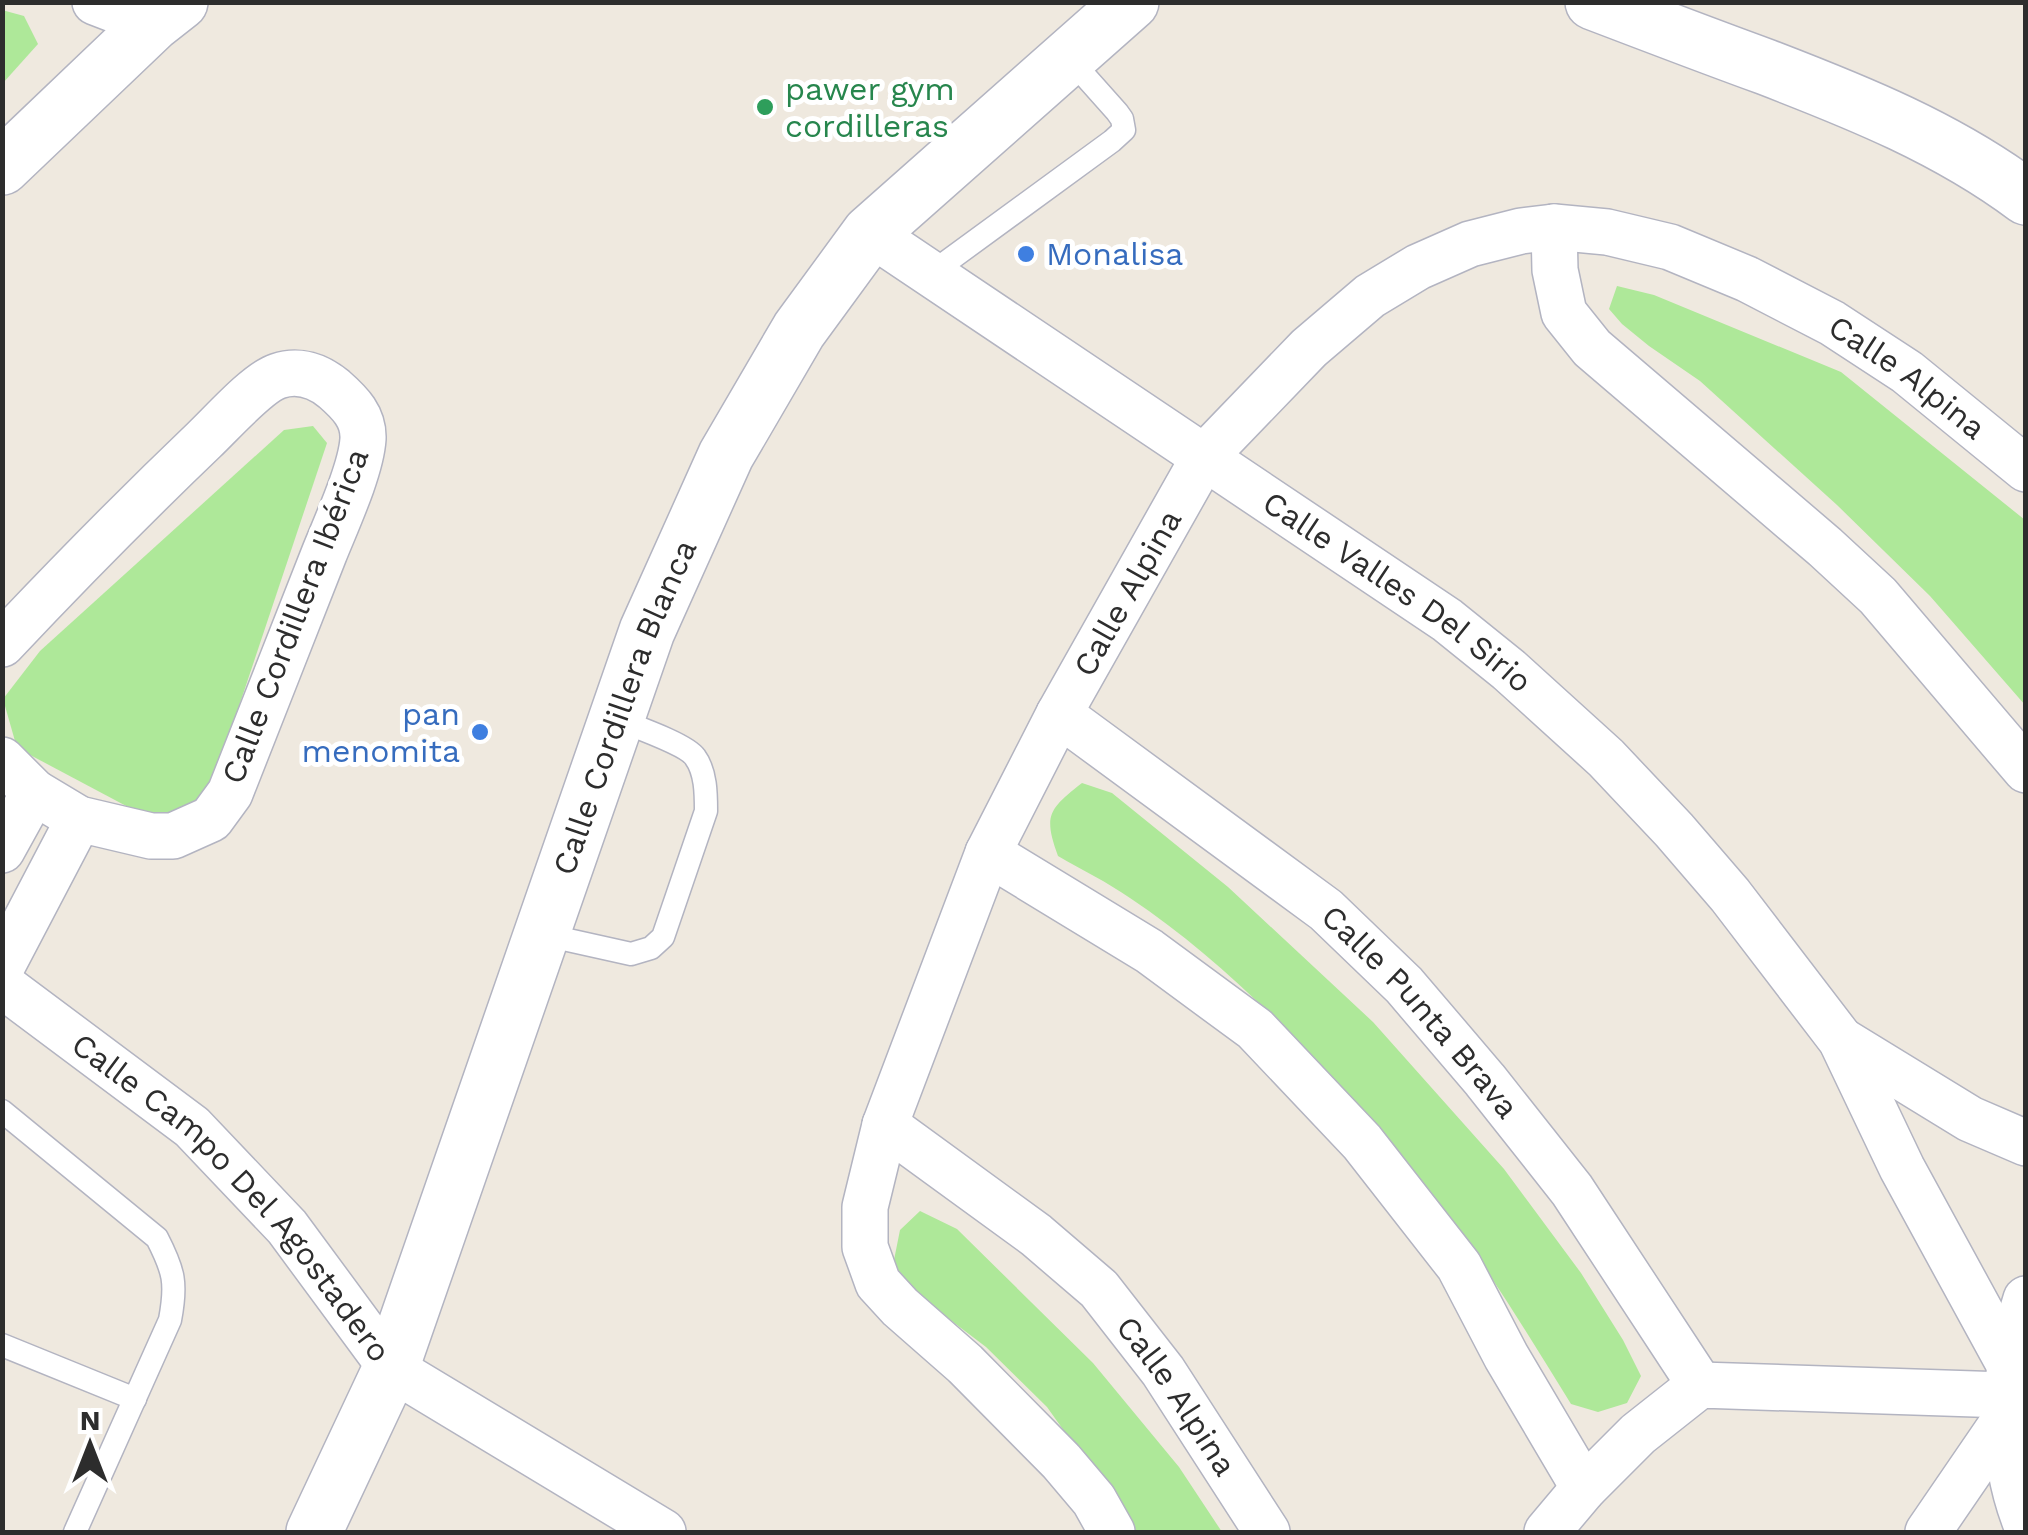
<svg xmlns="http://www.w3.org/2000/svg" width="2028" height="1535" viewBox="0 0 2028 1535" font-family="'Work Sans',sans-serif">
<rect width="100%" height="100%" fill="#efe9df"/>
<g fill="#aee899">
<path d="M 2,10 L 24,16 L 38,44 L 3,83 Z"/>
<path d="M 1617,286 L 1654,295 L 1841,372 L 2025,520 L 2025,705 L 1930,596 L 1837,505 L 1700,381 L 1649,346 L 1622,324 L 1609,309 Z"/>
<path d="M 313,426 L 327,443 L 217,772 L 205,797 L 173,817 L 145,816 L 17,748 L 3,699 L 40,651 L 284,430 Z"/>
<path d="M 1082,783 L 1112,793 L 1228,887 L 1373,1022 L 1504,1169 L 1581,1273 L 1623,1340 L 1641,1376 L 1627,1403 L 1598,1412 L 1571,1404 C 1533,1342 1494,1279 1451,1219 C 1422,1178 1388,1140 1354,1102 C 1287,1028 1214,954 1130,898 C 1107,882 1082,870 1058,856 C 1043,815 1049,809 1082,783 Z"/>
<path d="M 920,1211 L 957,1229 L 1093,1363 L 1179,1467 L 1222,1532 L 1136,1532 L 1047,1407 L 986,1347 L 891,1275 L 900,1230 Z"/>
</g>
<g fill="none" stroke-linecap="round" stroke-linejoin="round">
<g stroke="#b3b4c1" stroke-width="25">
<g id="service">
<path d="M 930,274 L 1112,141 L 1124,130 L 1122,119 L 1117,112 L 1068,57"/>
<path d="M 541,934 L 631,954 L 651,948 L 663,937 L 706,811 C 706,794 706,772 695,757 C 686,744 633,726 616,719"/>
<path d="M 2,1111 L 157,1238 C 174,1271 177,1283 170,1320 L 75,1532"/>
<path d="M 2,1345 L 135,1399"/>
</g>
</g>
<g stroke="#b3b4c1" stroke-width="48">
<g id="minor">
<path d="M 95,2 L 152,24"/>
<path d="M 1554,227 L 1555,270 L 1564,313 L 1592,348 L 1825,547 L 1878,596 L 2026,770"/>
<path id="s1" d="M 870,233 L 1447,620 L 1509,670 L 1606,758 L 1674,830 L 1730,895 L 1841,1040 L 1902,1168 L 2009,1364"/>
<path d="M 2,644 C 68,574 135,506 204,440 C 222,423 257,383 278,376 C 299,369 318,376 334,389 C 350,403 364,417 363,439 C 361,470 336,524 324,554 C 293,634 261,713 230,793 L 211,819 L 173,836 L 151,836 L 79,819 L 34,792 L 2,760"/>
<path id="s2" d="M 1059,714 L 1326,910 L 1404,985 L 1485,1080 L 1572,1190 L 1700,1385"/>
<path d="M 2,850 L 34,792"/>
<path d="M 988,853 L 1149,951 L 1255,1029 L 1362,1142 L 1459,1266 L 1506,1356 L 1584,1488"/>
<path d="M 2,966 L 79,819"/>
<path id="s3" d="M 2,985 L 192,1127 L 287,1227 L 391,1368 L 663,1532"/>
<path d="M 1841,1040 L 1970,1119 L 2026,1143"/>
<path id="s4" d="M 885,1125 L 1036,1235 L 1099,1289 L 1163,1371 L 1267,1532"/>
<path d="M 2026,1299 C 2002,1374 1997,1450 2026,1524"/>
<path id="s5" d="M 1112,1532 L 1094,1500 L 1061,1461 L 965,1364 L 900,1307 L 878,1283 L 865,1247 L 865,1207 L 885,1125 L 988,853 L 1059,714 L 1204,457 L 1309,348 L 1370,296 L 1418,267 L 1470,244 L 1521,231 L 1554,227 L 1607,232 L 1670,247 L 1747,279 L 1832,323 L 1907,372 L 2026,469"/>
<path d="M 1547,1532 L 1584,1488 L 1638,1434 L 1700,1385 L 2005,1395"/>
<path d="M 1928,1532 L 2006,1418"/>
</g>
</g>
<g stroke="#b3b4c1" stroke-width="58">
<g id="tertiary">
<path d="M 1593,2 C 1651,24 1708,46 1766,67 C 1857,102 1947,138 2026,197"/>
<path d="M 2,167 L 152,24 L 180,2"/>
<path id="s6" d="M 314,1532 L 391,1368 L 647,631 L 726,455 L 799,330 L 870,233 L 1131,2"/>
</g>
</g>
<use href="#service" stroke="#fff" stroke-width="22"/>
<use href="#minor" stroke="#fff" stroke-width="45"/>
<use href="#tertiary" stroke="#fff" stroke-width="55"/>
</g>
<circle fill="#2e9e5b" stroke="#fff" stroke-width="4" cx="765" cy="107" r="10"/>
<g fill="#3f7fe0" stroke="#fff" stroke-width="4">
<circle cx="1026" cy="254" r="10"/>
<circle cx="480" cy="732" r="10"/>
</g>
<g text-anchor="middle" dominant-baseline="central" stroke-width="10" stroke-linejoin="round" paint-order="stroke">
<g font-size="32" fill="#27864d" stroke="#fff" text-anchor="start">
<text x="785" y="89">pawer gym<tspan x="785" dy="37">cordilleras</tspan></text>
</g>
<g font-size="32" fill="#366cbe" stroke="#fff" text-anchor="start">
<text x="1046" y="254">Monalisa</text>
<text x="460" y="714" text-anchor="end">pan<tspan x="460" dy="37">menomita</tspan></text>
</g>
<g font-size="32" fill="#2d2d2d" stroke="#fff">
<text stroke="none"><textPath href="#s5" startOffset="2068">Calle Alpina</textPath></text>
<text stroke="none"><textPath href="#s5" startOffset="1092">Calle Alpina</textPath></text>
<text stroke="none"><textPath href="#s1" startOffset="638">Calle Valles Del Sirio</textPath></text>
<text transform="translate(295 616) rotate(-69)">Calle Cordillera Ibérica</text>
<text stroke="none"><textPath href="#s6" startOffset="882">Calle Cordillera Blanca</textPath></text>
<text stroke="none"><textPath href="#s2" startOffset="470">Calle Punta Brava</textPath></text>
<text stroke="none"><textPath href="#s3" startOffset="315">Calle Campo Del Agostadero</textPath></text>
<text stroke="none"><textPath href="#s4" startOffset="402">Calle Alpina</textPath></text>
</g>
</g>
<rect width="2028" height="1535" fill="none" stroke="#2d2d2d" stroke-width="10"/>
<g transform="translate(90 1445)" stroke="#ffffff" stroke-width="8" paint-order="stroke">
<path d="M0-8L18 38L0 25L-18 38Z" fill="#2d2d2d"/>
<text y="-15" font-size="28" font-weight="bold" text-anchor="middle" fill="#2d2d2d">N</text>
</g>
</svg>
